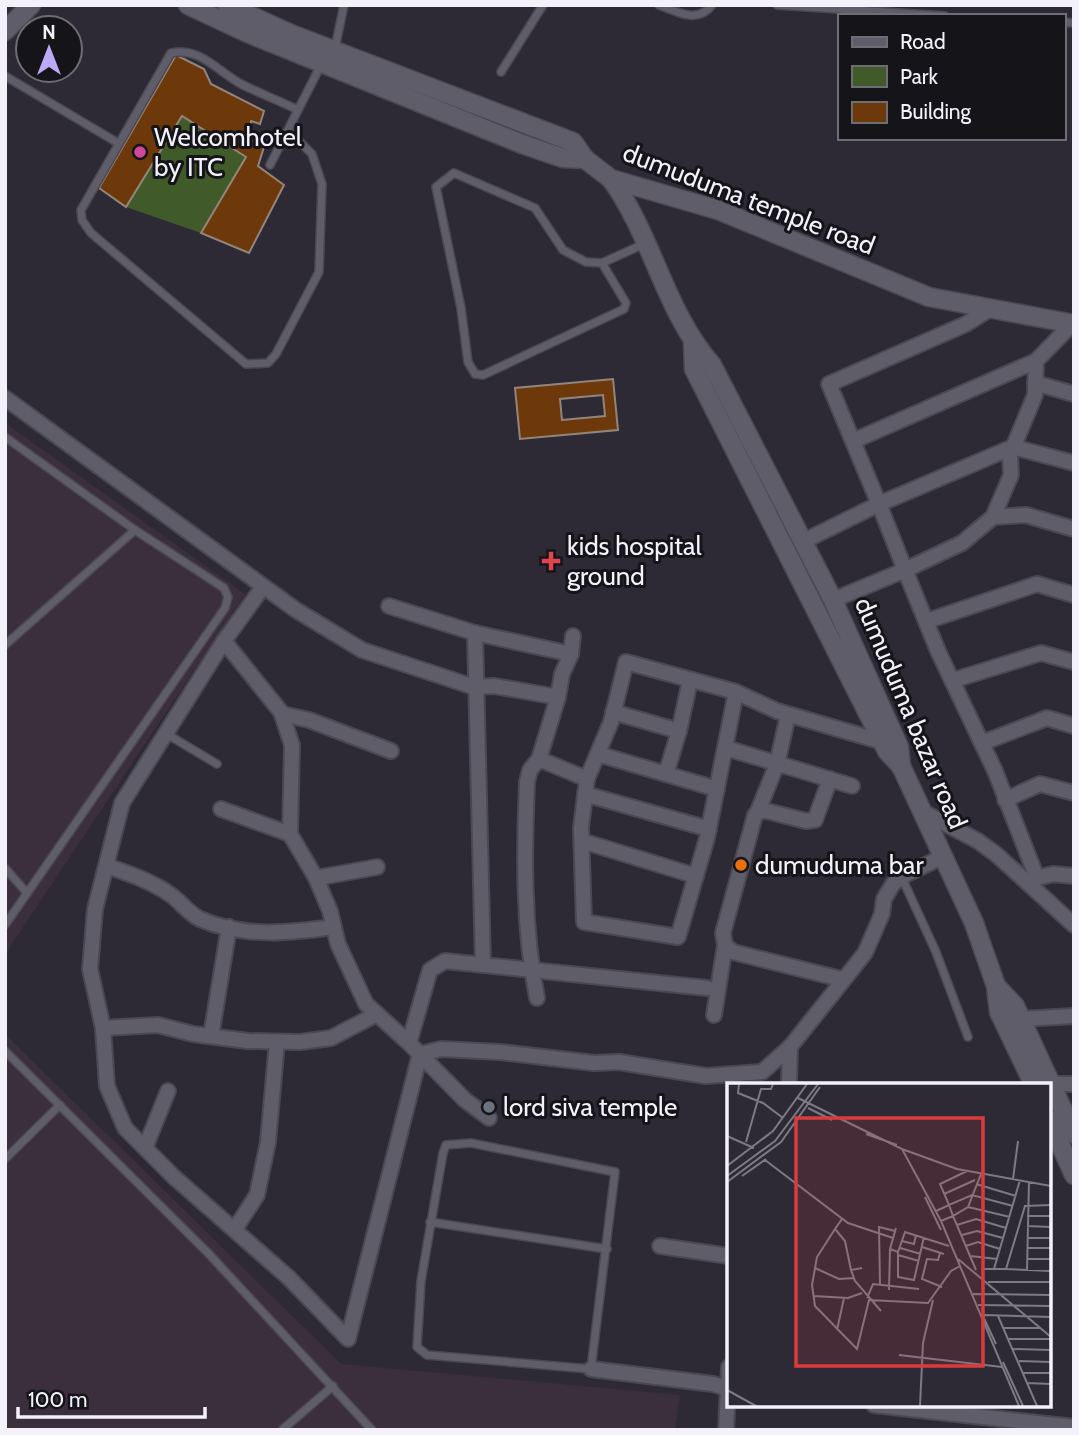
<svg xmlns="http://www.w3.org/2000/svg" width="1079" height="1435" viewBox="0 0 1079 1435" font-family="Cabin,sans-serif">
<rect width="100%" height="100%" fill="#2d2a36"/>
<g fill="#3c2f3d">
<path d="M 5,423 L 245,594 L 11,945 L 5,959 Z"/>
<path d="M 5,1034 L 341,1364 L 680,1395 L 675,1430 L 5,1430 Z"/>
</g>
<path fill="#405a2a" d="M 182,116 L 246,157 L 201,233 L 126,207 Z"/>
<g fill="#6e390a" stroke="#93857c" stroke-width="2" fill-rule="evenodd">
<path d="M 176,55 L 204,69 L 211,84 L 264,111 L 260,124 L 251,121 L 249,139 L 264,147 L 258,166 L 284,185 L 249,253 L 201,233 L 246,157 L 182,116 L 126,207 L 99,188 Z"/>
<path d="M 613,379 L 618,430 L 520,439 L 515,388 ZM 603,395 L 605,416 L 562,420 L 560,399 Z"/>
</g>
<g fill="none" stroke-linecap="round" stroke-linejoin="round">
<g stroke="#4a4952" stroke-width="10">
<g id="service">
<path d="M 659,5 C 677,12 698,24 712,5"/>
<path d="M 777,5 L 945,16"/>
<path d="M 1063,22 L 1074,23"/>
<path d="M 335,48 L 344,5"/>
<path d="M 501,72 L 543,5"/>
<path d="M 5,76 L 118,143"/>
<path d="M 289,131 L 312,154 L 322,184 L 319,272 L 276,354 L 268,363 L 246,364 L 91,233 L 82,220 L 81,210 L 171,53 C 200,46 219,73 243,85 C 261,94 280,101 298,110"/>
<path d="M 270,165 L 322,63"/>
<path d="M 602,263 L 586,262 L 563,250 L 535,208 L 454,173 L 436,187 L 461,308 L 468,362 L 475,374 L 483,375 L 624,309 L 626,303 L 602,263 L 646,243"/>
<path d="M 5,437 L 135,530 L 224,588 L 228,597 L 225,608 L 5,925"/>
<path d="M 5,645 L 135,530"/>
<path d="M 165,733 L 217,764"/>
<path d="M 5,868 L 27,893"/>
<path d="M 902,878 L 936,952 L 968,1037"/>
<path d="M 5,1051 L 208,1253 L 372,1430"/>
<path d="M 471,1143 L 615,1172 L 591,1369 L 427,1355 L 417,1347 L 421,1281 L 443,1153 L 446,1145 Z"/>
<path d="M 5,1159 L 60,1105"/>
<path d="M 430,1222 L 607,1249"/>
<path d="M 282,1430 L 333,1386"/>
</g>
</g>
<g stroke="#4a4952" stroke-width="18">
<g id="minor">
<path d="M 988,310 L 966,324 L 829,384 L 879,504 L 1013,447 L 1074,463"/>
<path d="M 1035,383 L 1074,394"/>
<path d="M 5,398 L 296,610 L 362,650 L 474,687 L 494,686 L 558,697"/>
<path d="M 853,441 L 1036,361"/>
<path d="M 993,517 L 1026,515 L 1074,529"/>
<path d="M 804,541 L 879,504 L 905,570 L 833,600"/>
<path d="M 263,587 L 224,641 L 281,712 L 292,745 L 290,834 L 316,878"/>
<path d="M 389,606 L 475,633"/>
<path d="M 927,621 L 1037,584 L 1074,595"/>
<path d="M 573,636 L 571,654 L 562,674 L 558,697 L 539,759 L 587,779 L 611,722 L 626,662 L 736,692 L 777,711 L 883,742"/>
<path d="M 224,641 L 122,803 L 95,909 L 90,969 L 103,1028 L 107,1086 L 125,1128 L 174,1177 L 289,1278 L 348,1339 L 420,1054 L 441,1049 L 500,1052 L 594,1063 L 619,1062 L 706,1076 L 762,1072 L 790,1047 L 865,953 L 882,914 L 884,899 L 893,884 L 901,877 L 944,856"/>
<path d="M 954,680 L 1041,653 L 1074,662"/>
<path d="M 613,712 L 679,731 L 690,681"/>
<path d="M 282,714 L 309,720 L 391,751"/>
<path d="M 982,743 L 1047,718 L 1074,726"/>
<path d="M 726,748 L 852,786"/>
<path d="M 598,754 L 717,789"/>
<path d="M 666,774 L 679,731"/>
<path d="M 587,779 L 581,828 L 584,922 L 678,937 L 707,838 L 736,692"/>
<path d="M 830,779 L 815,820 L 806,821 L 763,810 L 755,815 L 723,933 L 725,945 L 733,952 L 841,979"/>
<path d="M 585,794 L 709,829"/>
<path d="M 1005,800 L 1040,784 L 1074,793"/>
<path d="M 221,809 L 290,834"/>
<path d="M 758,811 L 777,764 L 788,715"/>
<path d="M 923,812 L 978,841 L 997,855 L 1074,925"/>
<path d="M 582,841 L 696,876"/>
<path d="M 107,866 C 130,874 151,881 171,895 C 181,902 189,914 200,919 C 243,938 289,933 334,927"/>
<path d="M 377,867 L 316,878 L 330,911 L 338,944 L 366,1004 L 409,1043 L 465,1100 L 489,1118"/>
<path d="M 1037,878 L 995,771 L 938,651 L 905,570 L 962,543 L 993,517 L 1011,475 L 1010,455 L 1035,395 L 1036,361 L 1072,324"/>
<path d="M 1030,880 L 1053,874 L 1074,876"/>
<path d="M 483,965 L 475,633 L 571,654"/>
<path d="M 537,998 C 523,927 524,854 527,782 L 530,770 L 539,759"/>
<path d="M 714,1015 L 725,945"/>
<path d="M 1021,1019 L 1074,1016"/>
<path d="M 103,1028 L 158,1025 L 193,1034 L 248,1041 L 300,1042 L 331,1038 L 377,1014"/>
<path d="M 211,1036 L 229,927"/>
<path d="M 409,1043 L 430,970 L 445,961 L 707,988"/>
<path d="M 1051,1084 L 1074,1084"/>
<path d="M 789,1085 L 790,1047"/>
<path d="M 145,1148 L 168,1091"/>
<path d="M 235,1229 L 257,1195 L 268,1142 L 277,1042"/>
<path d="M 660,1246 L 729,1256"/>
<path d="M 591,1369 L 713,1384 L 729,1389"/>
<path d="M 874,1405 L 1074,1427"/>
<path d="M 726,1430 L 729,1367"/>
</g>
</g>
<g stroke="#4a4952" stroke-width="21">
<g id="tertiary">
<path d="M 188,5 L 250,34 L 522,144 L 563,158 L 585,159"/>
<path d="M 227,5 L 291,34 L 573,142 L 585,159 L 611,179 L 718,210 L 929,297 L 1074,324"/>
<path d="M 5,31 L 31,5"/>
<path d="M 611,179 C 653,237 665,312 712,365 L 833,600 L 899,747 L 901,766 L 974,923 L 996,986 L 999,1012 L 1034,1085"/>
<path d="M 693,344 L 694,369 L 887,751 L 901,766"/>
<path d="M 996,986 L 1015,1006 L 1074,1134"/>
<path d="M 1049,1120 L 1074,1175"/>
</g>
</g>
<use href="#service" stroke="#605d6a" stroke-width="7"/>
<use href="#minor" stroke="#605d6a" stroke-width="14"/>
<use href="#tertiary" stroke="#605d6a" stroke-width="18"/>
</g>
<circle fill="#d1479c" stroke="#151419" stroke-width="2.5" cx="140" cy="152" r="7"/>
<path fill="#e0444e" stroke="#151419" stroke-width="2.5" d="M547.5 550.5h7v7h7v7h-7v7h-7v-7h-7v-7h7z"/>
<circle fill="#e8710a" stroke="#151419" stroke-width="2.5" cx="741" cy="865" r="7"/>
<circle fill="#6b7280" stroke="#151419" stroke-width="2.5" cx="489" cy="1107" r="7"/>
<g text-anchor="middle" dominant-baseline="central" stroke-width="6" stroke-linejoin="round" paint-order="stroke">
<g font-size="26" fill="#f3f2fa" stroke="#151419" text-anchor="start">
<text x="154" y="137">Welcomhotel<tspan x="154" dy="30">by ITC</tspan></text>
<text x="567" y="546">kids hospital<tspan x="567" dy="30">ground</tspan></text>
<text x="755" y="865">dumuduma bar</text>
<text x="503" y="1107">lord siva temple</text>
</g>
<g font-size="26" fill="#f3f2fa" stroke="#151419">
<text transform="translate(749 199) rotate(21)">dumuduma temple road</text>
<text transform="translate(911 713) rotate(67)">dumuduma bazar road</text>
</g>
</g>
<g transform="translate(727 1083)">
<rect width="324" height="324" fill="#2d2a36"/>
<path fill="none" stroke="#7c7a84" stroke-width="2" d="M 12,1 L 11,10 L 36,20 L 56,35M 71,15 L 175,66 L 230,86 L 324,103M 81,25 L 105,37M 139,51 L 170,62M 0,53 L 27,65M 19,59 L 34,6 L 44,6 L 46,1M 175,66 L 214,138 L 292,323M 38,77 L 121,140 L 166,155M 0,83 L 46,48 L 80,1M 240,88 L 213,101 L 222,122 L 245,112 L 286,123M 0,93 L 48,58 L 91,1M 15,93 L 39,76M 286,96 L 291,58M 0,99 L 54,59 L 93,4M 249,101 L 289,113M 217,111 L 248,97M 198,114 L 214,147M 241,124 L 283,134M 209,128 L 222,122 L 226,133 L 214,138M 300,133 L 324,133M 115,136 L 108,146 L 118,158 L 124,187M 230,142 L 249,136 L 279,145M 300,143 L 324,144M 169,145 L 163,166 L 171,169 L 178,149 L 222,163M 108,146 L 90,174 L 85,202 L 88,223 L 130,266 L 142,217 L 201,220 L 224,188 L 233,183M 235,152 L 250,148 L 276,155M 300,155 L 324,155M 175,158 L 187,161 L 189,152M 239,163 L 251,159 L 273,166M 195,164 L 217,171M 173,165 L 194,171M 300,165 L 324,165M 171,169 L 171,194 L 187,197 L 197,154M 213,170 L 211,177 L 200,176 L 195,196 L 215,204M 171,172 L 192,178M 243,173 L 270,176M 231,176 L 324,254M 300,176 L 324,176M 88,185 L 112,196 L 127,195M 135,185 L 124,187 L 128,198 L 154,228M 257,186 L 279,186 L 298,123 L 324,122M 267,186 L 293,97M 279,186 L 324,188M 249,187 L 226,133 L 241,124 L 254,91M 300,187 L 302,99M 261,199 L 324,199M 153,202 L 152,144 L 168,148M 162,207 L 163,166M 246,211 L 324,212M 87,213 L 121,215 L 135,210M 140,215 L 146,201 L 192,206M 251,222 L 324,223M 255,231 L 269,261M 257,232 L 324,234M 271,233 L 310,323M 277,245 L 313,245M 110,247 L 117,215M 282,256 L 324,256M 286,266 L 324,267M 172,272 L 275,284M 292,278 L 324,279M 276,279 L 296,323M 296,290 L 324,290M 300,300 L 324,301M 0,307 L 29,323M 193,323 L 196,260 L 206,217"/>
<path fill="#d93c3d" fill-opacity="0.15" stroke="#d93c3d" stroke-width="3.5" d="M 69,35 L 256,35 L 256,283 L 69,283 Z"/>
<rect width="324" height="324" fill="none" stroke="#f3f2fa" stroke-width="3.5"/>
</g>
<rect width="1079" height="1435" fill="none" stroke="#f3f2fa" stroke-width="14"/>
<rect x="838" y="14" width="228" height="126" fill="#151419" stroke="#6e6d73" stroke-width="2"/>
<rect x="852" y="37" width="35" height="10" fill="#605d6a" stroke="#6e6d73" stroke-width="2"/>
<text x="900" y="49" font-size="21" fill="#f3f2fa">Road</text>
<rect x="852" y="66" width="35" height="21" fill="#405a2a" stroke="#6e6d73" stroke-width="2"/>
<text x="900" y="84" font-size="21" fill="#f3f2fa">Park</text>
<rect x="852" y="102" width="35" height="21" fill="#6e390a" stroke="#6e6d73" stroke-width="2"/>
<text x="900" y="119" font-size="21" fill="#f3f2fa">Building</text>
<g transform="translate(49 49)"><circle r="33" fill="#151419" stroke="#6e6d73" stroke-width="2"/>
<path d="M0-5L12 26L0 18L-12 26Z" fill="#bcaaf6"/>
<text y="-10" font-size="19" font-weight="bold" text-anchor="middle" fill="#f3f2fa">N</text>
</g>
<path d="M18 1407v10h187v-10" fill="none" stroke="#f3f2fa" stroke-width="3.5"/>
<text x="28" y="1407" font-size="21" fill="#f3f2fa" stroke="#151419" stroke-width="5" paint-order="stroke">100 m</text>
</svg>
